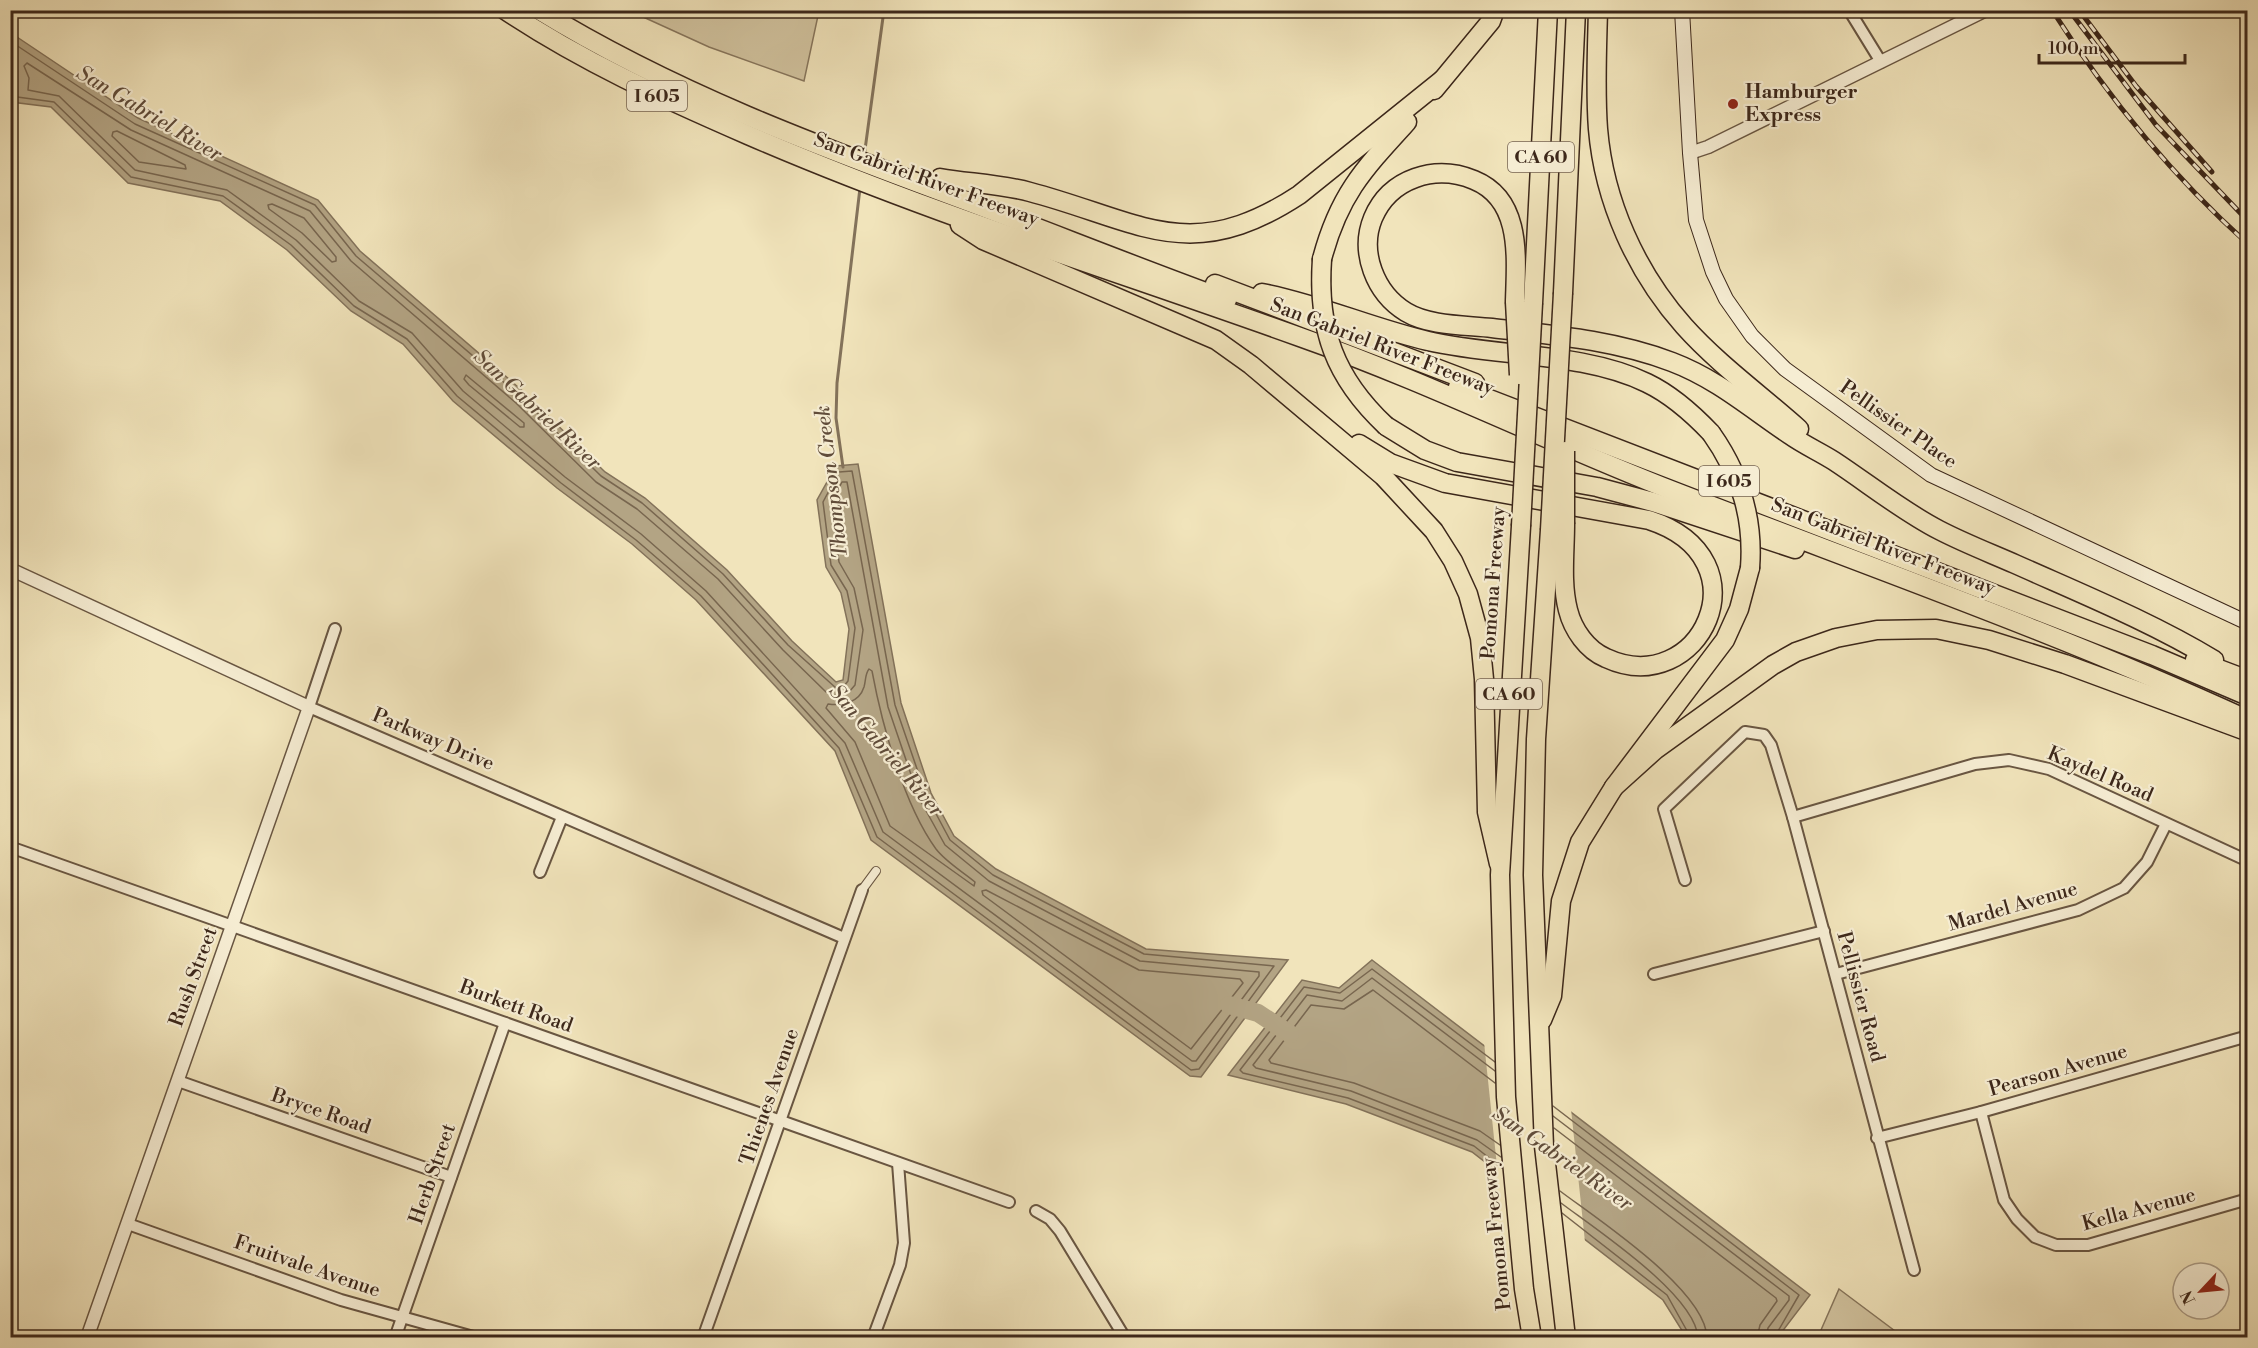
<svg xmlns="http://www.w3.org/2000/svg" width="2258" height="1348" viewBox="0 0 2258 1348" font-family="'Libre Bodoni',serif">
<rect width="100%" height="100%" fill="#f1e4bb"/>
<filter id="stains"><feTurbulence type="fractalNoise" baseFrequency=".00333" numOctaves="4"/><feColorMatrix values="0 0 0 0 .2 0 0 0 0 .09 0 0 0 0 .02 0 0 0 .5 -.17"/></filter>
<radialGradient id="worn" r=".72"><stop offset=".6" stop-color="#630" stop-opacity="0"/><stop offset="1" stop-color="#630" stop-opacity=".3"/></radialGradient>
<g fill="#d2c4a0" stroke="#87765d" stroke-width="1.5">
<path d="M 630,11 L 819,11 L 804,81 L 709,47 Z"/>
<path d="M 1839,1289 L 1903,1337 L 1823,1337 L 1821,1330 Z"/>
</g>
<g fill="#b3a484" stroke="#83725a" stroke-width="1.5">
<path d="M 11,33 L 138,118 L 318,200 L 360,251 L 525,393 L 605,472 L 645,498 L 727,570 L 792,641 L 836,682 L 843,680 L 849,629 L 841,593 L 826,567 L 817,500 L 836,466 L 858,464 L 901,703 L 931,793 L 954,836 L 996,869 L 1146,949 L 1288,960 L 1201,1077 L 1190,1076 L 871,840 L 835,751 L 696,600 L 632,544 L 557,488 L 453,401 L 403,344 L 351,311 L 287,250 L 220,201 L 128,183 L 51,107 L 11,102 L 11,83 L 16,81 L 11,68 Z"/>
<path d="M 1372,960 L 1810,1295 L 1778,1337 L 1686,1337 L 1663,1300 L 1472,1152 L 1346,1104 L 1228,1075 L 1302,980 L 1339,988 Z"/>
</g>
<path fill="#f1e4bb" d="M 1484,1042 L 1571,1109 L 1585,1242 L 1498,1176 Z"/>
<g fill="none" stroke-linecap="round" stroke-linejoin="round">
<g stroke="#78664f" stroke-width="1.5">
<path d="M 10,41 L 135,124 L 315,205 L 356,256 L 521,397 L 601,476 L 642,503 L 723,574 L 788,645 L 836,688 L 844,686 L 848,681 L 855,628 L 847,591 L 831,565 L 823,502 L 839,472 L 852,471 L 895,705 L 926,795 L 950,840 L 993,875 L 1144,954 L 1274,966 L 1199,1069 L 1191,1070 L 877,837 L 839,748 L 701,596 L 636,540 L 561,483 L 457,396 L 407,339 L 354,306 L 291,245 L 223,196 L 131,177 L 54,102 L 10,96"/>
<path d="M 27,63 L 131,130 L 310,211 L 351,261 L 516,403 L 596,482 L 637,509 L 718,579 L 783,650 L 826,692 L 836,696 L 849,692 L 855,685 L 863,630 L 854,588 L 839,562 L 831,503 L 842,482 L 847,482 L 888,707 L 919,798 L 945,845 L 989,881 L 1140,961 L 1259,972 L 1259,976 L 1196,1061 L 1192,1061 L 883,832 L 845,743 L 706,591 L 641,534 L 565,477 L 463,391 L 412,333 L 359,301 L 296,240 L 227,190 L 135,170 L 59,96 L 28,90 L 29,78 L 24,66 Z"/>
<path d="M 117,131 L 185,165 L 186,169 L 139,162 L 112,136 L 113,132 Z"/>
<path d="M 272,204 L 304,218 L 336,257 L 336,261 L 332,262 L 302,233 L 269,209 L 268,205 Z"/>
<path d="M 466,375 L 524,423 L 524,427 L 520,427 L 469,385 L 464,379 Z"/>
<path d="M 869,669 L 872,671 C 882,725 904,805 936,849 C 946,862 963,872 975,882 L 974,886 L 890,826 L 855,742 L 826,708 L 828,704 C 842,706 859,703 864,687 C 866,680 865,674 869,669 Z"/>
<path d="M 986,890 L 1139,970 L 1240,979 L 1243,983 L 1191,1049 L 983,895 L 982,891 Z"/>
<path d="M 1495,1062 L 1372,969 L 1340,993 L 1304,987 L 1240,1070 L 1243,1073 L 1348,1098 L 1474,1146 L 1502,1168"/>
<path d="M 1495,1071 L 1372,978 L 1342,1001 L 1307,995 L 1253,1065 L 1256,1068 L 1351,1091 L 1477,1140 L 1501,1157"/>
<path d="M 1495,1083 L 1373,990 L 1344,1009 L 1311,1005 L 1269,1060 L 1271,1063 L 1354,1083 L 1480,1131 L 1500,1145"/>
<path d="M 1553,1106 L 1799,1295 L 1774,1338"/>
<path d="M 1553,1116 L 1789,1296 L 1789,1300 L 1768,1328 L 1766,1338"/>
<path d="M 1554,1128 L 1776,1298 L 1777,1301 L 1760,1325 L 1757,1338"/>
<path d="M 1560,1191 C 1597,1219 1706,1290 1707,1338"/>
<path d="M 1561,1203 C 1594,1228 1696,1295 1698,1338"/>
<path d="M 1562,1213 L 1667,1295 L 1691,1338"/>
</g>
<g stroke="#83725a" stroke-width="3">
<path d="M 864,157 L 884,10"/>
<path d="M 843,467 L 836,418 L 837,383 L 860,188"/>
</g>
<path stroke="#b3a484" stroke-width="18" d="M 1229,1005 L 1258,1013 L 1290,1034"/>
<g stroke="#695642" stroke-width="10">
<path id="pedestrian" d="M 862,890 L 876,871"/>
</g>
<g stroke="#695642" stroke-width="14">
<g id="minor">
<path d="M 1849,10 L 1881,62"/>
<path d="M 335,629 L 309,707 L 844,938"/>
<path d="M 1793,817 L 1975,764 L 2009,760 L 2049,769 L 2248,861"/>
<path d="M 10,847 L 1009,1202"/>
<path d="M 540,872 L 562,817"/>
<path d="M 1685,880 L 1664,809 L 1745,732 L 1764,735 L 1771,745 L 1793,817 L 1914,1270"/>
<path d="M 1654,974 L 1824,931"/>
<path d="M 1836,974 L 2078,910 L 2124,888 L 2147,862 L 2166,824"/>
<path d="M 178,1081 L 451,1177"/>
<path d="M 1981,1112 L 2004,1200 L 2017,1219 L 2035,1237 L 2056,1245 L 2088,1245 L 2248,1199"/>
<path d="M 1877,1138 L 1981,1112 L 2248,1036"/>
<path d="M 1036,1211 L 1050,1219 L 1060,1231 L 1125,1338"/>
<path d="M 128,1224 L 341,1300 L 477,1338"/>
<path d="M 395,1338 L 505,1023"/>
<path d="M 703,1338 L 862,890"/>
<path d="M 873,1338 L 900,1265 L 904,1243 L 898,1163"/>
</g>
</g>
<g stroke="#695642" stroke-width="15">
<g id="tertiary">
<path d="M 1690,153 L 1708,147 L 1986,10"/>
<path d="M 10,569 L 309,707 L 87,1338"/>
</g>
</g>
<g stroke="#3c271a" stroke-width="16">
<path id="secondary" d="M 1682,10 L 1690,153 L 1696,220 L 1713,272 L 1726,299 L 1752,336 L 1785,369 L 1931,475 L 2248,623"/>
</g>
<g stroke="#3c271a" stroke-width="21">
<g id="motorway">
<path d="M 505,10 C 583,62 663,98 748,135 C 928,213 1116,271 1300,337 C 1428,382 1550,443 1676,492 C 1867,566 2061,634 2248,720"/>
<path d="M 539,10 C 672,92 818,146 964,200 C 1052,233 1139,268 1227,300"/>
<path d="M 1598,10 C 1597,50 1595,90 1598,129 C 1604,201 1636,272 1684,326 C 1718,364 1761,395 1799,429"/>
<path d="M 1434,90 L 1491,21 L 1495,10"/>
<path d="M 940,178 C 969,183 1001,184 1030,192 C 1140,221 1189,267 1299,195 L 1442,80"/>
<path d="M 960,225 L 983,240 L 1216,340 L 1251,365 L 1383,476 L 1434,531 L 1453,561 L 1468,594 L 1480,638 L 1484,679 L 1487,812 L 1499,864"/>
<path d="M 1322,259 C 1339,195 1363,170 1407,122"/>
<path d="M 1215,284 L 1475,383"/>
<path d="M 1262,293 C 1319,304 1372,328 1428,341 C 1497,357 1584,352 1647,383 C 1672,395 1692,413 1711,433"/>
<path d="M 1563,293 L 1576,10"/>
<path d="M 1515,302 C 1516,259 1523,200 1474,180 C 1435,164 1390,178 1373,218 C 1359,252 1375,293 1406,312 C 1429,326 1465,325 1492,328 C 1553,335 1614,340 1672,362 C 1717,379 1751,409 1790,435 C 1804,445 1820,452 1834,461 C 1869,484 1902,511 1939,530 C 1964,543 1990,553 2015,564 C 2082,594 2151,622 2214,660"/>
<path d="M 1533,303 L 1548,10"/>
<path d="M 1458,387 L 2152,655 L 2248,696"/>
<path d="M 1386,426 L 1425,450 L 1457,462 L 1597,487 L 1653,502 L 1795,549"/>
<path d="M 1359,444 L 1390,463 L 1445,483 L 1649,520 C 1769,559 1699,701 1606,658 C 1587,650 1573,630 1568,610 C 1561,583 1565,552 1565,524"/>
<path d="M 1521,526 L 1500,875 L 1506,1097 L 1524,1289 L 1532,1338"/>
<path d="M 1550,530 L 1536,739 L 1533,875 L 1544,1146 L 1566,1338"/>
<path d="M 2195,660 L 2248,680"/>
<path d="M 1614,787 L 1655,750 L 1773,665 L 1796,652 L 1836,638 L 1877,630 L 1936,629 L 1989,640 L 2065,664 L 2246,731"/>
<path d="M 1542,1020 L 1552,996 L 1561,901 L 1580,842 L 1614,787 L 1725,640 L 1739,609 L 1750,568"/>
</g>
</g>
<use href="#pedestrian" stroke="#f6edd3" stroke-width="8"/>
<use href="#minor" stroke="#f6edd3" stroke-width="10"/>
<use href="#tertiary" stroke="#f6edd3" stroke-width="12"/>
<use href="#secondary" stroke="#f6edd3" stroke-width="14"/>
<use href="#motorway" stroke="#f1e4bb" stroke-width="18"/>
<g stroke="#3c271a" stroke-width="5">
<g id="rail">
<path d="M 2052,10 C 2107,96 2172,176 2248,244"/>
<path d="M 2069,10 L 2156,125 L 2248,221"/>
<path d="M 2079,10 L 2136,86 L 2212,172"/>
</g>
</g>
<use href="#rail" stroke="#f6edd3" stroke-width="3" stroke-dasharray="9" stroke-linecap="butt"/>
<g stroke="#3c271a" stroke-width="21" stroke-linecap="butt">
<g id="motorway-bridge">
<path d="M 1322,259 C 1317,330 1335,378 1386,426"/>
<path d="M 1515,302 L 1519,375"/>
<path d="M 1711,433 C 1740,474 1754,517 1750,568"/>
<path d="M 1565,524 L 1565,451"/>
<path d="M 1521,526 L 1533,303"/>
<path d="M 1550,530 L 1563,293"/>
</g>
</g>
<use href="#motorway-bridge" stroke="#f1e4bb" stroke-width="18"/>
</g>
<circle fill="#8f2418" stroke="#f6edd3" stroke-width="2" cx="1733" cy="104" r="6"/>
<g text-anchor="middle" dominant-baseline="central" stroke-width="4.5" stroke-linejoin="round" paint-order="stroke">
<g fill="#f6edd3" stroke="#746252" stroke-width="1.5">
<rect x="627" y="81" width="60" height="30" rx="4.5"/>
<rect x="1508" y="142" width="66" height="30" rx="4.5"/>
<rect x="1699" y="466" width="60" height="30" rx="4.5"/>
<rect x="1476" y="679" width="66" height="30" rx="4.5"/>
</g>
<g font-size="18" font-weight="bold" fill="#3c271a">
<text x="657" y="96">I 605</text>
<text x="1541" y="157">CA 60</text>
<text x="1729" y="481">I 605</text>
<text x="1509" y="694">CA 60</text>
</g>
<g font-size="20" font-weight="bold" fill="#3c271a" stroke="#f6edd3" text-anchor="start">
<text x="1745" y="92">Hamburger<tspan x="1745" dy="23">Express</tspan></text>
</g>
<g font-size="20" fill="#3c271a" stroke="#f6edd3">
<text transform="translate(926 180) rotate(20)">San Gabriel River Freeway</text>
<text transform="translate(1382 347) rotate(21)">San Gabriel River Freeway</text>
<text transform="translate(1898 425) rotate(35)">Pellissier Place</text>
<text transform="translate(1883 547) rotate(21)">San Gabriel River Freeway</text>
<text transform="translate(1494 583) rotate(-86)">Pomona Freeway</text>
<text transform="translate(433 740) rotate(23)">Parkway Drive</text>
<text transform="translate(2100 775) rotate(23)">Kaydel Road</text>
<text transform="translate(2013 907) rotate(-16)">Mardel Avenue</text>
<text transform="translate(194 977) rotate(-70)">Rush Street</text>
<text transform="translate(1860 997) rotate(75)">Pellissier Road</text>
<text transform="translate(516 1007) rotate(20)">Burkett Road</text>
<text transform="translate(2058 1071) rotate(-16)">Pearson Avenue</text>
<text transform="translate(770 1097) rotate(-71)">Thienes Avenue</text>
<text transform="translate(321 1112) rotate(19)">Bryce Road</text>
<text transform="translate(433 1174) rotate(-71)">Herb Street</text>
<text transform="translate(2139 1210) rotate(-15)">Kella Avenue</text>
<text transform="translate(1497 1234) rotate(-96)">Pomona Freeway</text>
<text transform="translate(307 1267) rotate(19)">Fruitvale Avenue</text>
</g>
<g font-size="21" font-style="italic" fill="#604c3a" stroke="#f6edd3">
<text transform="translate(149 114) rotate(31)">San Gabriel River</text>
<text transform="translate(537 410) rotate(43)">San Gabriel River</text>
<text transform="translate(832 482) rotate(-97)">Thompson Creek</text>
<text transform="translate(886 751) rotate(50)">San Gabriel River</text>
<text transform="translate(1562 1159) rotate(35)">San Gabriel River</text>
</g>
</g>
<rect width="2258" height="1348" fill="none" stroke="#f1e4bb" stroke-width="36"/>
<rect x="12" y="12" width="2234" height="1324" fill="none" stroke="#3c271a" stroke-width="3"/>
<rect x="18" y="18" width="2222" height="1312" fill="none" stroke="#3c271a" stroke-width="1.5"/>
<g transform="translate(2201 1291) rotate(244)"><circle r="28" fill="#f6edd3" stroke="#ac9e89" stroke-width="1.5"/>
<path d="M0-4.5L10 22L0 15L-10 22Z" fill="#8f2418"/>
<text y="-9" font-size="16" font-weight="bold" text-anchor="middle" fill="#3c271a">N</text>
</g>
<path d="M2039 54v9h146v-9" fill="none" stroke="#3c271a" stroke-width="3"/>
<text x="2048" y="54" font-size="18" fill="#3c271a" stroke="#f6edd3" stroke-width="4.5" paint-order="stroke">100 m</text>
<rect width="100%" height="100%" filter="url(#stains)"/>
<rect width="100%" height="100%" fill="url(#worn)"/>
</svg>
